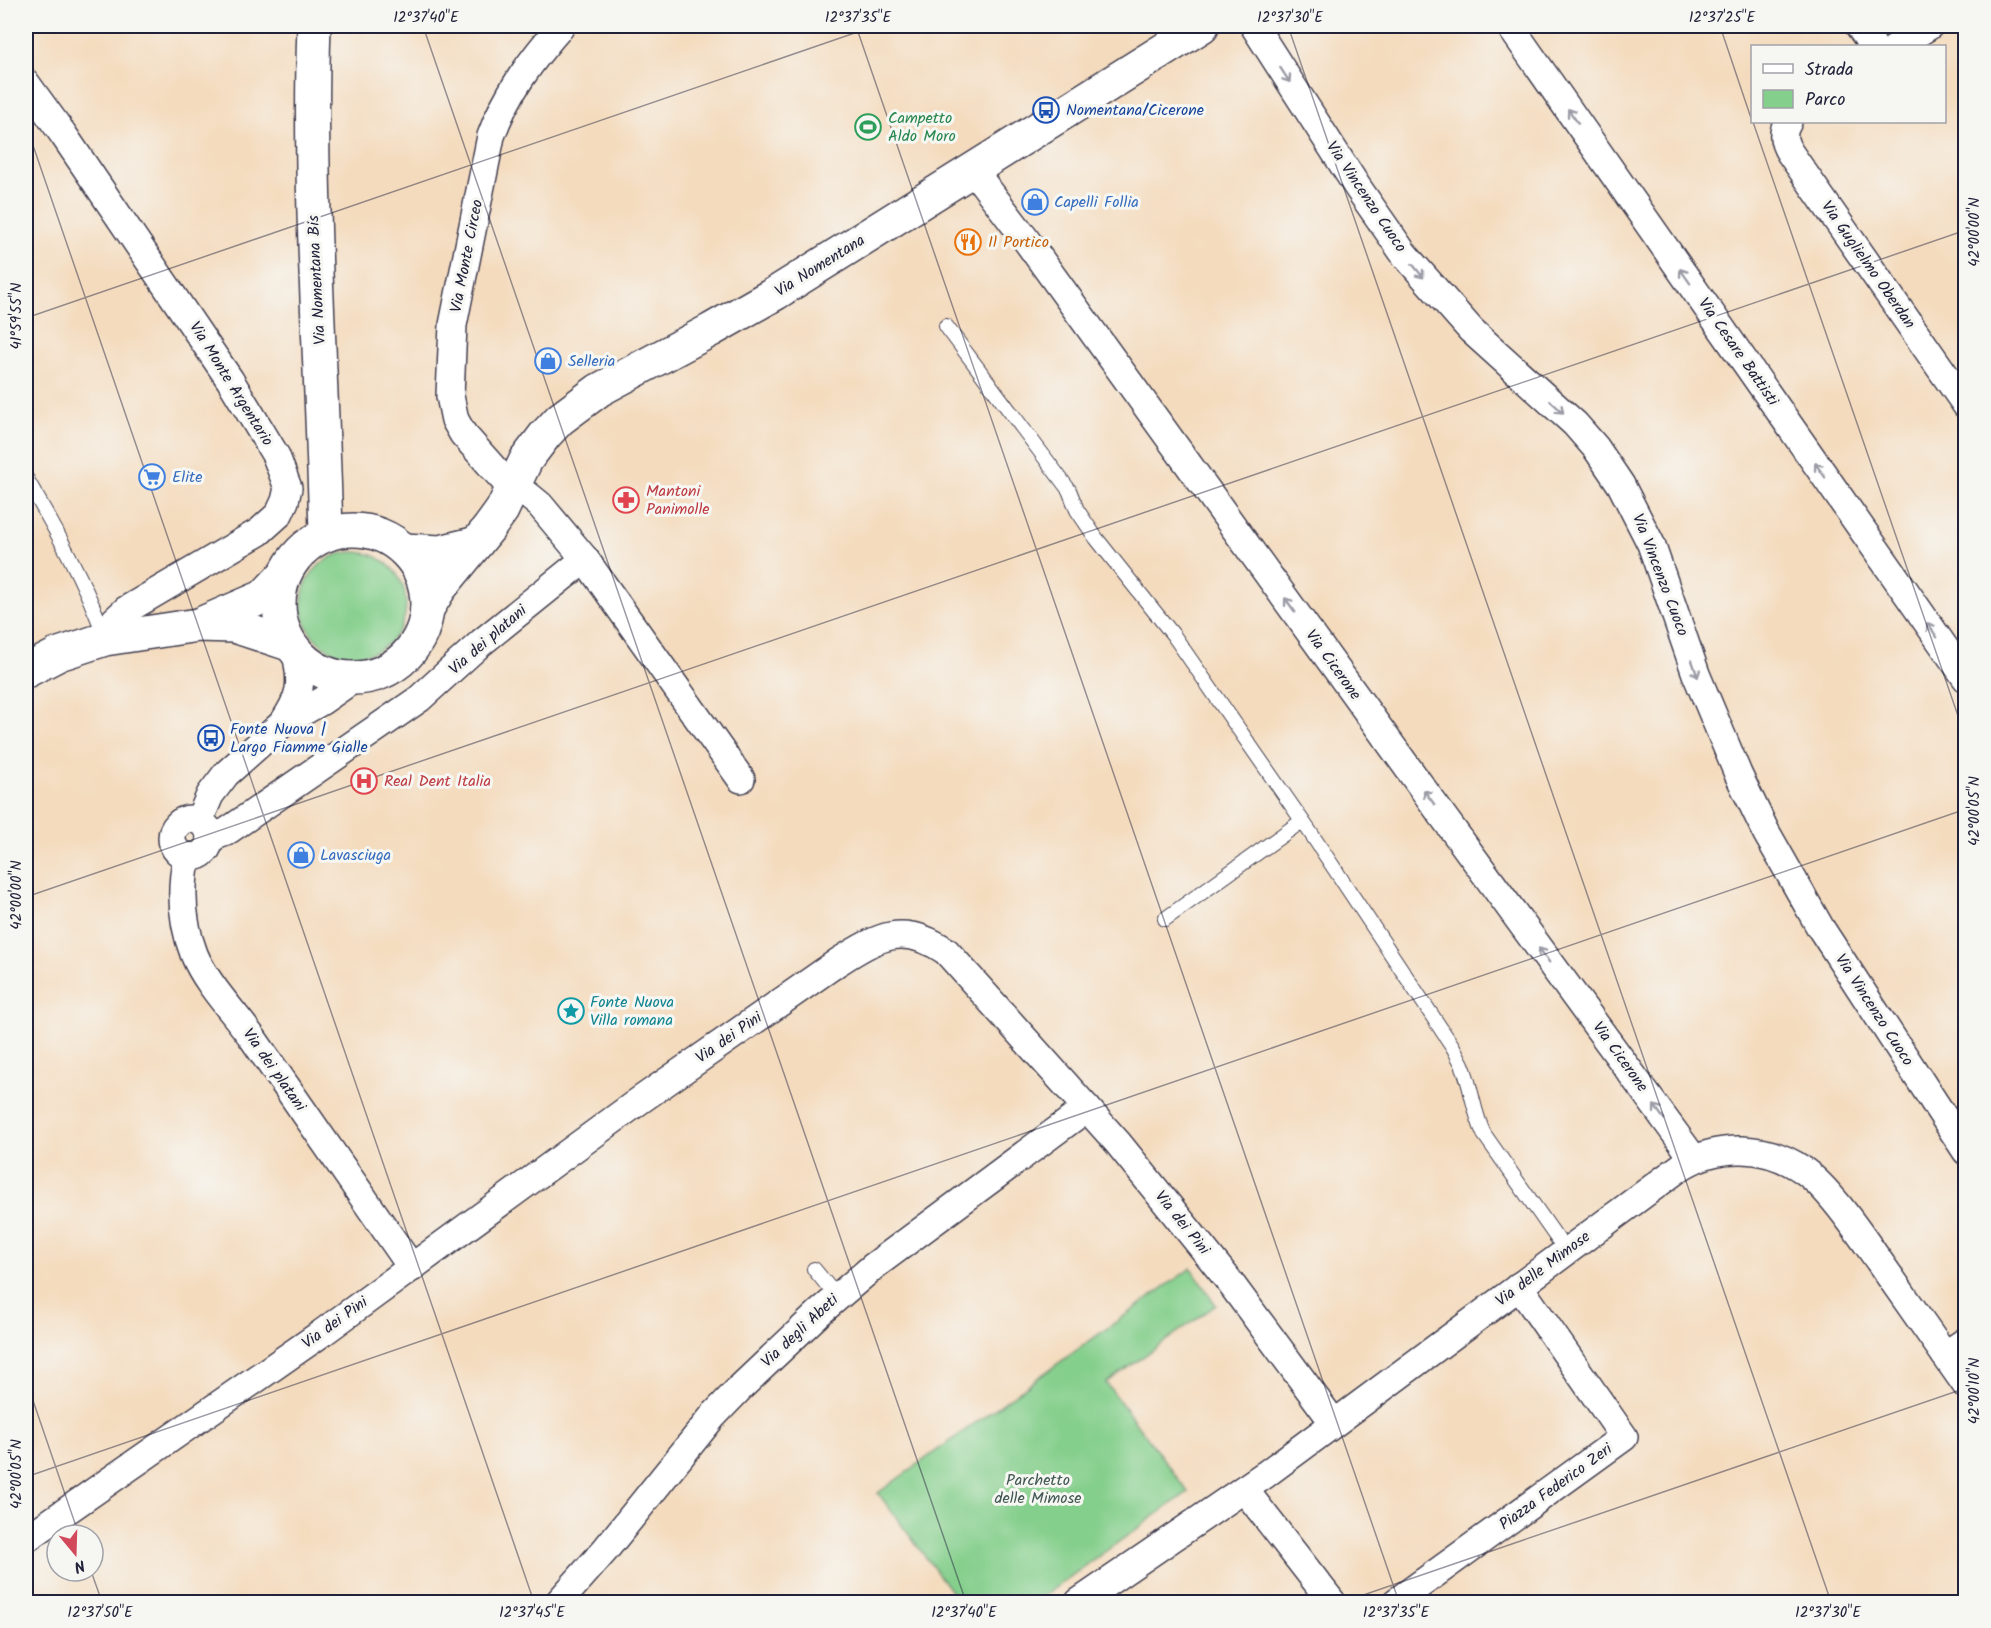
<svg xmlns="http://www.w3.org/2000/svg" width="1991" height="1628" viewBox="0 0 1991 1628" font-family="Kalam,sans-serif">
<rect width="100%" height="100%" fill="#f6f6f2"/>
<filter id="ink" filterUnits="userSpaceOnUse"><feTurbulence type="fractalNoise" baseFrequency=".0167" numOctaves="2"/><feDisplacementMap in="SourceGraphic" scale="12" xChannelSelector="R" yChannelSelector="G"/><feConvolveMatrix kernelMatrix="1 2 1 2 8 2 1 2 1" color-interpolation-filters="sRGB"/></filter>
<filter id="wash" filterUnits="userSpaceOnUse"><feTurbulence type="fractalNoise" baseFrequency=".008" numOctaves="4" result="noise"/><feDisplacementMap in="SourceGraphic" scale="24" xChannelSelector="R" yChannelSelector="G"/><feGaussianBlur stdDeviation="1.35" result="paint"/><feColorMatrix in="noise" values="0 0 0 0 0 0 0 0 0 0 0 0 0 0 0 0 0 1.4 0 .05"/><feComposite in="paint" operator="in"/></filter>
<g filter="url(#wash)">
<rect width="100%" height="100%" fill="#f4dbbe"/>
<g fill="#85cf8c" stroke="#547864" stroke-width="1.5">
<circle cx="354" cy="604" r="52"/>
<path d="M 1191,1268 L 1216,1305 L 1106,1383 L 1188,1492 L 1035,1602 L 959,1602 L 878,1493 Z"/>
</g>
</g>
<g filter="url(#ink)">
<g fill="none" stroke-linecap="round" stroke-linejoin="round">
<g stroke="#423e4f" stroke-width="16">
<g id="service">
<path d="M 946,326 L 1069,490 L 1077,510 L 1096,538 L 1174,636 L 1308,829 L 1453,1047 L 1462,1064 C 1472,1087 1473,1112 1484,1134 L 1566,1251"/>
<path d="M 26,478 C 56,530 84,580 105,637"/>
<path d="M 1165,919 L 1302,821"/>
<path d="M 814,1269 L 837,1297"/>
</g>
</g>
<g stroke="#423e4f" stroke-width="30">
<g id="minor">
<path d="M 561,26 C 532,59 506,94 491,136 L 453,325 L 450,396 L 455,420 L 463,434 L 511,488 L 529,496 L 540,505 L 585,559 L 741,779"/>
<path d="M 1254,26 L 1358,188 L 1404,254 L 1471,330 L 1575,424 L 1596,448 L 1621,485 L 1651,544 L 1696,674 L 1738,774 L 1766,832 L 1820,927 L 1966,1151"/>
<path d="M 1510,26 L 1966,678"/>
<path d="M 1859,26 L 1873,46"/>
<path d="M 1897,46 L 1929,26"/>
<path d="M 26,83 L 63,134 L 230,380 L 276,456 L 288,488 L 285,501 L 279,514 L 259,532 L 126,610 L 115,620 L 105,639"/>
<path d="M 1788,122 C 1781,133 1783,142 1790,153 L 1966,405"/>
<path d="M 973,170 L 1024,237 L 1431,800 L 1694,1159"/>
<path d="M 283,723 C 301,696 303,685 296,653"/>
<circle cx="191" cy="838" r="19"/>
<path d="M 199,821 L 210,795 L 226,774 L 283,723 L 322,701 L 355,678"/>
<path d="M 210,838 L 226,832 L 419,699 L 482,642 L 585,559"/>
<path d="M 187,856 C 180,889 182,923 194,954 C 206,984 235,1013 254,1040 C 306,1116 359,1192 412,1268"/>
<path d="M 1945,1355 L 1966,1341"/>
<path d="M 1244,1489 L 1332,1602"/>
<path d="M 26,1539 L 322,1333 L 639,1101 L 838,962 C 879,936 903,922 946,951 L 1118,1143 L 1226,1277 L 1334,1423"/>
<path d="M 559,1602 L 605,1550 L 713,1416 L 741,1387 L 819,1313 L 874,1266 L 1087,1108"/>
<path d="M 1079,1602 L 1266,1474 L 1682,1166 C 1719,1143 1767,1145 1803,1170 C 1830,1189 1859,1233 1879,1261 C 1908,1302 1937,1344 1966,1385"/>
<path d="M 1396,1602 L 1624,1437 L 1519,1286"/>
</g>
</g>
<g stroke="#423e4f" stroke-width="36">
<g id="tertiary">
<path d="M 404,550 L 440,552 L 477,543"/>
<path d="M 427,609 L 440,588 L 489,528 L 502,510 L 526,460 L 545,435 L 560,419 L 599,390 L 711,330 L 776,293 L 1202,26"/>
</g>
</g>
<g stroke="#423e4f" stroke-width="36">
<g id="secondary">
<path d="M 314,26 C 308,195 322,365 326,535"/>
<circle cx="353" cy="604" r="74"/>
<path d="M 205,622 L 263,597 L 283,576"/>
<path d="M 26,671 L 59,654 L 105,639 L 198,625 L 234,626 L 289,644"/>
</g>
</g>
<use href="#service" stroke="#fff" stroke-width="14"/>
<use href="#minor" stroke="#fff" stroke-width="27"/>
<use href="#tertiary" stroke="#fff" stroke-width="33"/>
<use href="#secondary" stroke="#fff" stroke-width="33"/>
</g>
<defs><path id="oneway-shaft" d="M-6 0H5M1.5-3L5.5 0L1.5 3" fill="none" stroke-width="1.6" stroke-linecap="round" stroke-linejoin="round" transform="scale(1.5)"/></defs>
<g stroke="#9c9ca7">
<use href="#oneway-shaft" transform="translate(1285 75) rotate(57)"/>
<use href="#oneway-shaft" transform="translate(1573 116) rotate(-125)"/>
<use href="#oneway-shaft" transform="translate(1418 271) rotate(51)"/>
<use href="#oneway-shaft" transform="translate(1685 276) rotate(-125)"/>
<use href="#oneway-shaft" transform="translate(1557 407) rotate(42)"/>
<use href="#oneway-shaft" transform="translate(1820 470) rotate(-125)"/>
<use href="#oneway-shaft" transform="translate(1290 605) rotate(-126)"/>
<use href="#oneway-shaft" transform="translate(1932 630) rotate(-125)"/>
<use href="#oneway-shaft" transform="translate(1695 669) rotate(71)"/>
<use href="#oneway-shaft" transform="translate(1429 797) rotate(-126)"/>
<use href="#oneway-shaft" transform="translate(1544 955) rotate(-126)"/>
<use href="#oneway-shaft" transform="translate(1659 1112) rotate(-126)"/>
</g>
</g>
<path fill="none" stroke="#22223b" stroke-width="1.5" stroke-opacity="0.45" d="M 423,26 L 966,1602M 856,26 L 1399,1602M 1288,26 L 1831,1602M 1720,26 L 1752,121M 1753,122 L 1966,739M 26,125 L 534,1602M 26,318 L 875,26M 26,897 L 1966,230M 26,1380 L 79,1535M 26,1477 L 1966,809M 91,1571 L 102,1602M 1343,1602 L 1966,1388"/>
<defs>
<g id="bus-ring" transform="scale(1.35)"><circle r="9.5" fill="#f6f6f2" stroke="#1a4fb4" stroke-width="1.5"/><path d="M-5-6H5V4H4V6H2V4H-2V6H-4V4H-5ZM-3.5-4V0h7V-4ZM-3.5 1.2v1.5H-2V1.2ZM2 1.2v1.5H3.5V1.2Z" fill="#1a4fb4"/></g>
<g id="stadium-ring" transform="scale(1.35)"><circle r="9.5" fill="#f6f6f2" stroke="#2e9e5b" stroke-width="1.5"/><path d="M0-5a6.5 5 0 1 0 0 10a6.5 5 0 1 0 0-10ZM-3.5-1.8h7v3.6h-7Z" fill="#2e9e5b"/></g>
<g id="shop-ring" transform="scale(1.35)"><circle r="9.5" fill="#f6f6f2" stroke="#3f7fe0" stroke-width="1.5"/><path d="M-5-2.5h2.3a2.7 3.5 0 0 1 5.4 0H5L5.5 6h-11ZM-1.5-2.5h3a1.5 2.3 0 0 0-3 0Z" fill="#3f7fe0"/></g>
<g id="restaurant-ring" transform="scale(1.35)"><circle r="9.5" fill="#f6f6f2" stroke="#e8710a" stroke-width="1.5"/><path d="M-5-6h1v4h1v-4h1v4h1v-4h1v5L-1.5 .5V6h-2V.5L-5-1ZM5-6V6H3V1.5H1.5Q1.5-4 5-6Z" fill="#e8710a"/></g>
<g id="supermarket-ring" transform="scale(1.35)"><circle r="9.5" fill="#f6f6f2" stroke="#3f7fe0" stroke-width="1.5"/><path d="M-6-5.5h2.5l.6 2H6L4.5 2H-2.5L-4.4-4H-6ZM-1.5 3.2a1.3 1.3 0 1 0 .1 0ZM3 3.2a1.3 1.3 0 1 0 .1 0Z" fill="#3f7fe0"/></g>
<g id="pharmacy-ring" transform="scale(1.35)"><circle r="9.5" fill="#f6f6f2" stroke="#e0444e" stroke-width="1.5"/><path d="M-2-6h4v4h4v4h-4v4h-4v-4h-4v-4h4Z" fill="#e0444e"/></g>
<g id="hospital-ring" transform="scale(1.35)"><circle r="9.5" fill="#f6f6f2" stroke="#e0444e" stroke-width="1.5"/><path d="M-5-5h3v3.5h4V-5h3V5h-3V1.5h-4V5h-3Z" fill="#e0444e"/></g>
<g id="sight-ring" transform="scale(1.35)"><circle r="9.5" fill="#f6f6f2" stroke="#0f9aa8" stroke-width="1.5"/><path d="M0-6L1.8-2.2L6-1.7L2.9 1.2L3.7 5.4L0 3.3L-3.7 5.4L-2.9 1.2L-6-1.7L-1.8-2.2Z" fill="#0f9aa8"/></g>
</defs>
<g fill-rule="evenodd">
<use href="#bus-ring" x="1046" y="110"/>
<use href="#stadium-ring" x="868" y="127"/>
<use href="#shop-ring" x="1035" y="202"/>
<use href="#restaurant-ring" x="968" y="242"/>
<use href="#shop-ring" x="548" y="361"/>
<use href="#supermarket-ring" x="152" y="477"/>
<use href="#pharmacy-ring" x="626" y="500"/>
<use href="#bus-ring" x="211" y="738"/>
<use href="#hospital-ring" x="364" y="781"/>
<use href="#shop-ring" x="301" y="855"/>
<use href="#sight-ring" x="571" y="1011"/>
</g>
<g text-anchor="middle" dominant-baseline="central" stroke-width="6" stroke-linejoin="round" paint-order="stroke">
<g font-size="16" fill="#164399" stroke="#f6f6f2" text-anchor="start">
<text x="1066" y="110">Nomentana/Cicerone</text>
<text x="230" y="729">Fonte Nuova |<tspan x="230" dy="18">Largo Fiamme Gialle</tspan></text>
</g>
<g font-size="16" fill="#27864d" stroke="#f6f6f2" text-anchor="start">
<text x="888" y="118">Campetto<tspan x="888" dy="18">Aldo Moro</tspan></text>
</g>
<g font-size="16" fill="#22223b" stroke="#f6f6f2">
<text transform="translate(1366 197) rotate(56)">Via Vincenzo Cuoco</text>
<text transform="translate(467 256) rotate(-79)">Via Monte Circeo</text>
<text transform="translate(1868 265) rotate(55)">Via Guglielmo Oberdan</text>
<text transform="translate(820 266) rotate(-32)">Via Nomentana</text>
<text transform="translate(317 280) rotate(-93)">Via Nomentana Bis</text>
<text transform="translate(1738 352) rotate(55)">Via Cesare Battisti</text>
<text transform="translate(231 384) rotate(58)">Via Monte Argentario</text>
<text transform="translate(1660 575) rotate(69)">Via Vincenzo Cuoco</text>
<text transform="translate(488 640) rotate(-41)">Via dei platani</text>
<text transform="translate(1333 665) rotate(54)">Via Cicerone</text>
<text transform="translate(1874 1010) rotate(57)">Via Vincenzo Cuoco</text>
<text transform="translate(729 1038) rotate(-35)">Via dei Pini</text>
<text transform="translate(1620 1057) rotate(54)">Via Cicerone</text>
<text transform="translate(274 1070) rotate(55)">Via dei platani</text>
<text transform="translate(1182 1223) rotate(51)">Via dei Pini</text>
<text transform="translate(1543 1269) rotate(-37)">Via delle Mimose</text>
<text transform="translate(335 1323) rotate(-36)">Via dei Pini</text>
<text transform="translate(800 1331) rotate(-43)">Via degli Abeti</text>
<text transform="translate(1556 1487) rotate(-36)">Piazza Federico Zeri</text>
</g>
<g font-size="16" fill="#366cbe" stroke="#f6f6f2" text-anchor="start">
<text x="1054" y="202">Capelli Follia</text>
<text x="568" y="361">Selleria</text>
<text x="172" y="477">Elite</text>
<text x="320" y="855">Lavasciuga</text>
</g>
<g font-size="16" fill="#c56008" stroke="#f6f6f2" text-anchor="start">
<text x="988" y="242">Il Portico</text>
</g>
<g font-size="16" fill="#be3a42" stroke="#f6f6f2" text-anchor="start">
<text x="646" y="491">Mantoni<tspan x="646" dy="18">Panimolle</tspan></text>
<text x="384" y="781">Real Dent Italia</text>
</g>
<g font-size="16" fill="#0d838f" stroke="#f6f6f2" text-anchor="start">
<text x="590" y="1002">Fonte Nuova<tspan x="590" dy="18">Villa romana</tspan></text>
</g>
<g font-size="16" fill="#405653" stroke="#f6f6f2">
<text x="1038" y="1480">Parchetto<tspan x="1038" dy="18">delle Mimose</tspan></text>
</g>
</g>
<rect width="1991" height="1628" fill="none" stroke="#f6f6f2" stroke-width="66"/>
<rect x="1751" y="45" width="195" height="78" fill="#f6f6f2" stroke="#a1a1a9" stroke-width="1.5"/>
<rect x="1763" y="64" width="30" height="9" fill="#ffffff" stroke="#a1a1a9" stroke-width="1.5"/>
<text x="1805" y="75" font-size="18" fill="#22223b">Strada</text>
<rect x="1763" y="90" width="30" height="18" fill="#85cf8c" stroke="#a1a1a9" stroke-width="1.5"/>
<text x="1805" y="105" font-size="18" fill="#22223b">Parco</text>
<g transform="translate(75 1553) rotate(161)"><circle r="28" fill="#f6f6f2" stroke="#a1a1a9" stroke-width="1.5"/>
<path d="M0-4.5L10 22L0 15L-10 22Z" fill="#d1495b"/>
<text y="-9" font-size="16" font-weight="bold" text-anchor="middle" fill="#22223b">N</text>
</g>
<rect x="33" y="33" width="1925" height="1562" fill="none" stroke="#22223b" stroke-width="2"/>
<g font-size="15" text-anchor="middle" fill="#22223b">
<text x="426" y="22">12°37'40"E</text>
<text x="858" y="22">12°37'35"E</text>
<text x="1290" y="22">12°37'30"E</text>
<text x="1722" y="22">12°37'25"E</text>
<text transform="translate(1974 232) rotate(-90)" y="5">42°00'00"N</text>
<text transform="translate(16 316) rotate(-90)" y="5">41°59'55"N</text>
<text transform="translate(1974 811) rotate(-90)" y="5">42°00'05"N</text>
<text transform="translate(16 895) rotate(-90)" y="5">42°00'00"N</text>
<text transform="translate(1974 1391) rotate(-90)" y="5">42°00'10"N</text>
<text transform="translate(16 1474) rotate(-90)" y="5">42°00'05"N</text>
<text x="100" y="1617">12°37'50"E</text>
<text x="532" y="1617">12°37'45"E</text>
<text x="964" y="1617">12°37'40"E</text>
<text x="1396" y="1617">12°37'35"E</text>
<text x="1828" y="1617">12°37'30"E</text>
</g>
</svg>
